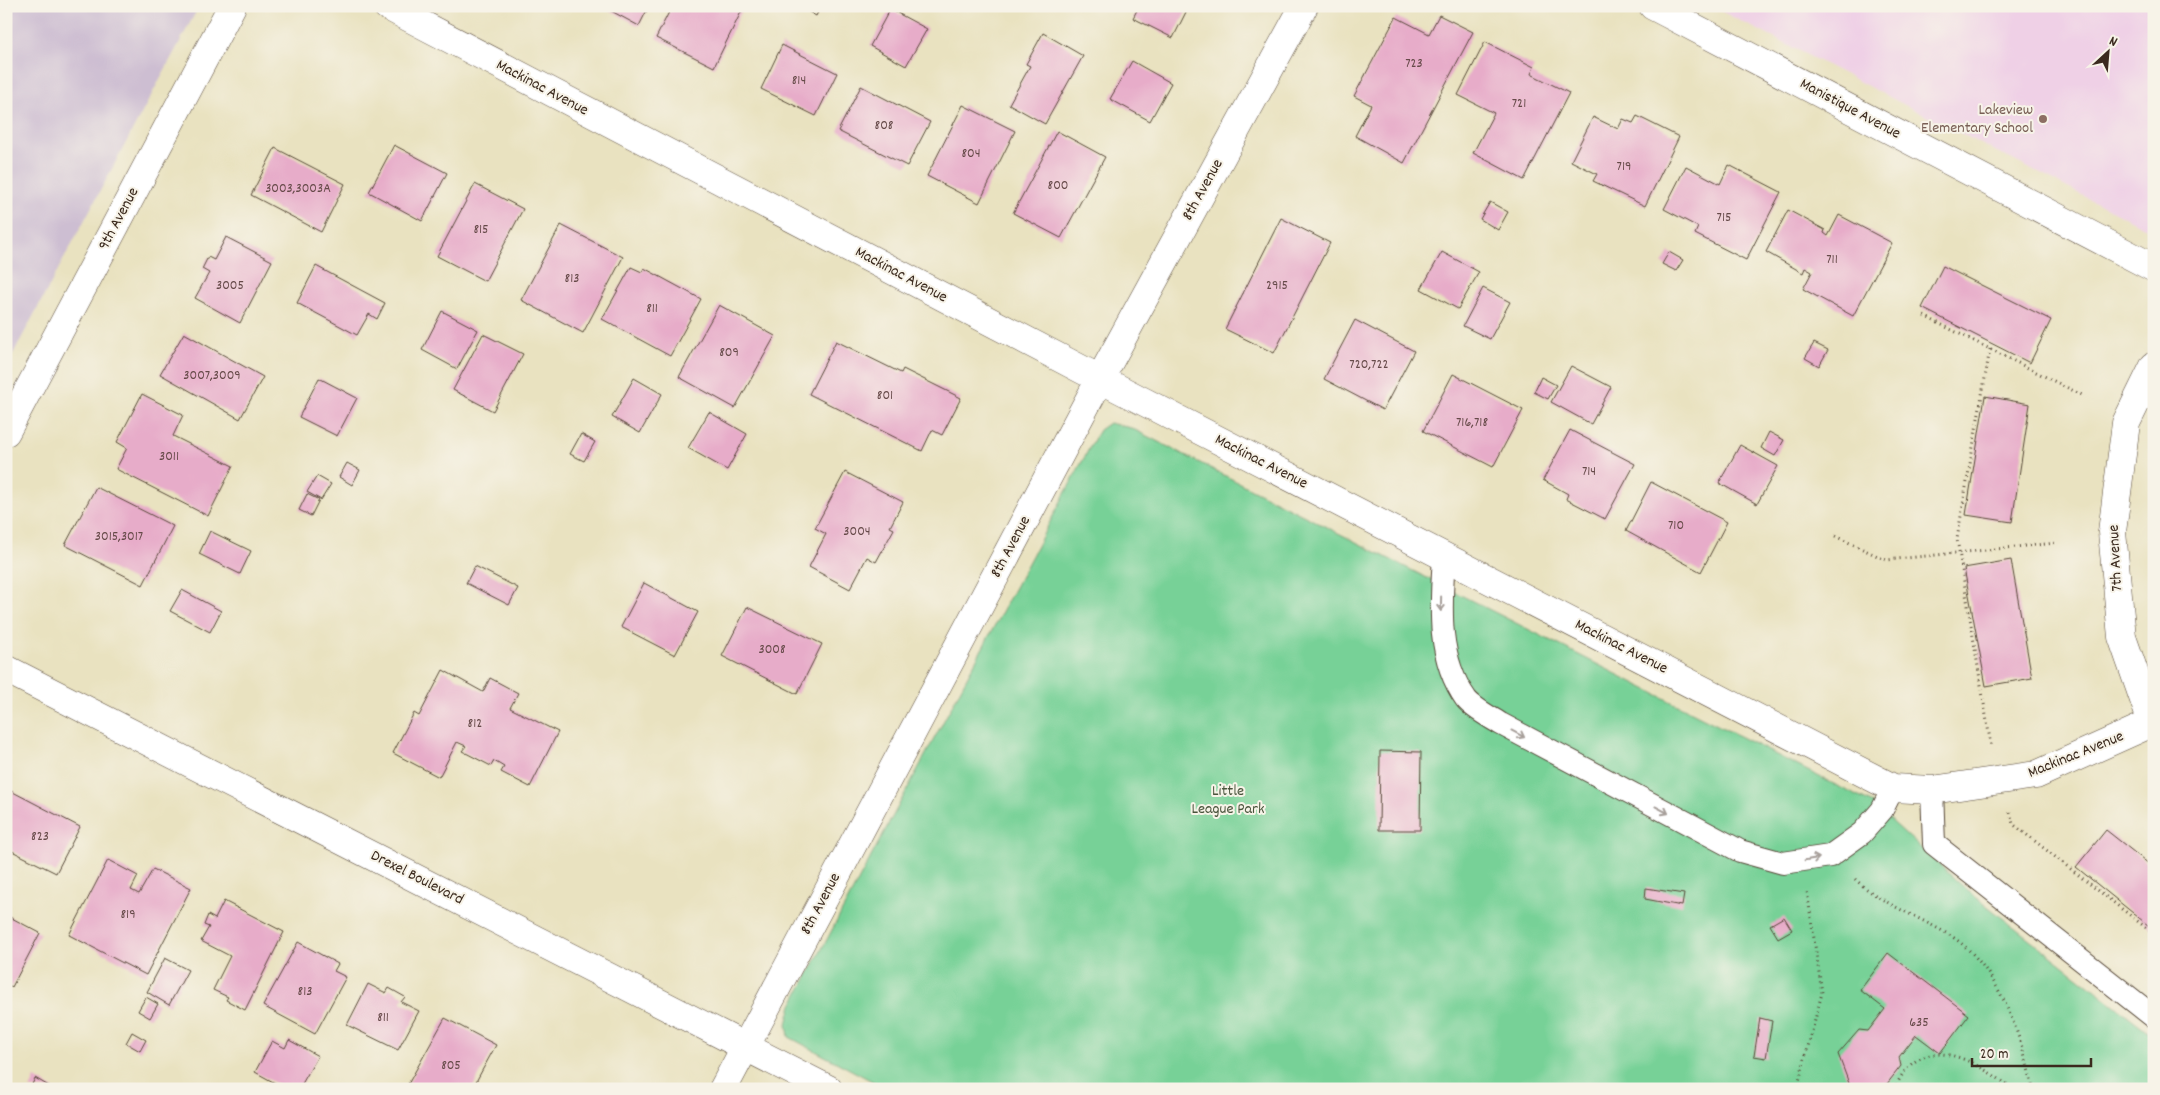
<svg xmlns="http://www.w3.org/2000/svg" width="2160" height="1095" viewBox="0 0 2160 1095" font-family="Dekko,sans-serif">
<rect width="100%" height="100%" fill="#f7f3e8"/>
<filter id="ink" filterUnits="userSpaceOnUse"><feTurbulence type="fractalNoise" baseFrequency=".02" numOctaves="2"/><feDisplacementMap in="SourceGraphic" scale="10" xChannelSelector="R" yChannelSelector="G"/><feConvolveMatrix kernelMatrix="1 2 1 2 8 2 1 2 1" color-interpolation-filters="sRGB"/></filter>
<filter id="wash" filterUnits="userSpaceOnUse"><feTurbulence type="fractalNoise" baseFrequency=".0096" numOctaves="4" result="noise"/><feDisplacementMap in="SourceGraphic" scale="20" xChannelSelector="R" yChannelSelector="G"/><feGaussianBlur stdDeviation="1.12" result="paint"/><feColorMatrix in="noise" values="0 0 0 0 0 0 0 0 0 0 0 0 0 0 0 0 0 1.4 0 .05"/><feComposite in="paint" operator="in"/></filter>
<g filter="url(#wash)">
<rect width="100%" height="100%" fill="#e9e2c0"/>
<path fill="#efd0e6" d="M 1711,6 L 2154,6 L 2154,232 Z"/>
<path fill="#cdbed2" d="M 6,6 L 199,6 L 6,367 Z"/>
<path fill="#77d197" stroke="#597e5a" d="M 1109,423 L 1131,428 L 1873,804 L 1968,891 L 2154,1036 L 2154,1089 L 887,1089 L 789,1037 L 787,1024 L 792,1005 L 1099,430 Z"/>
<g id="blocks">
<g fill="#e7acc9">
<path d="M 602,6 L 649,6 L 639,26 Z"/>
<path d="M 672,6 L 744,6 L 714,67 L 656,38 Z"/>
<path d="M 799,6 L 821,6 L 816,16 Z"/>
<path d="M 1139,6 L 1189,6 L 1173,38 L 1133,18 Z"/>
<path d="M 890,9 L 927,29 L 906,66 L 870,46 Z"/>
<path d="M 1439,15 L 1473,32 L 1404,163 L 1355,136 L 1371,105 L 1354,96 L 1396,17 L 1429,34 Z"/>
<path d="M 1043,33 L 1083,56 L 1045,124 L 1009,104 L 1030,66 L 1026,64 Z"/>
<path d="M 1485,42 L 1534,67 L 1531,74 L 1569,93 L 1524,180 L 1473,153 L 1494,113 L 1458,95 Z"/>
<path d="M 782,45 L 837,73 L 816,116 L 761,89 Z"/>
<path d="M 1132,61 L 1171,83 L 1150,121 L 1110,99 Z"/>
<path d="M 861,86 L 930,122 L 907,166 L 838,131 Z"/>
<path d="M 963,105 L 1015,131 L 979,203 L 927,176 Z"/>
<path d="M 1637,116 L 1679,137 L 1645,206 L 1593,181 L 1597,174 L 1571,161 L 1593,117 L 1618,129 L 1623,119 L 1633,123 Z"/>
<path d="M 1057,131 L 1105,157 L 1061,238 L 1013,213 Z"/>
<path d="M 394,145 L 447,173 L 422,221 L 369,192 Z"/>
<path d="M 275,148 L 345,184 L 321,232 L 251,195 Z"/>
<path d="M 1729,165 L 1781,192 L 1746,260 L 1695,234 L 1698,227 L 1664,209 L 1686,166 L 1720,184 Z"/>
<path d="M 475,184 L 523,209 L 485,281 L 437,256 Z"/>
<path d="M 1490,202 L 1508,212 L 1498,230 L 1480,219 Z"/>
<path d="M 1788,210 L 1825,230 L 1824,233 L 1828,236 L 1839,215 L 1892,243 L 1853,316 L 1803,289 L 1812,272 L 1805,268 L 1803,273 L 1766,252 Z"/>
<path d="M 1281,218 L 1330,243 L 1274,353 L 1225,329 Z"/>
<path d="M 561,225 L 623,257 L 583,333 L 521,300 Z"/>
<path d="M 226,237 L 272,261 L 240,323 L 195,298 L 209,273 L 202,269 L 208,257 L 214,260 Z"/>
<path d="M 1442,252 L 1479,272 L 1458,309 L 1421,289 Z"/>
<path d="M 1669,252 L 1683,260 L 1676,271 L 1662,264 Z"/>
<path d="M 316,266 L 385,303 L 377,319 L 369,314 L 357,335 L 297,303 Z"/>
<path d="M 1943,266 L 2051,320 L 2030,363 L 1922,308 Z"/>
<path d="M 631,267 L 642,272 L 644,268 L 701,299 L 670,356 L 602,319 Z"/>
<path d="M 1483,288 L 1510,302 L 1490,339 L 1463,326 Z"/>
<path d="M 719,305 L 775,336 L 735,408 L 679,377 Z"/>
<path d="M 442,311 L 478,330 L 457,369 L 422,350 Z"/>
<path d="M 1355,320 L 1414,351 L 1383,410 L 1324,379 Z"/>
<path d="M 184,333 L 263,377 L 240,419 L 160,374 Z"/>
<path d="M 483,334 L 523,354 L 493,411 L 453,390 Z"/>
<path d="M 836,341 L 901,373 L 903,369 L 961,398 L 942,435 L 932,430 L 922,451 L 809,394 Z"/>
<path d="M 1814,343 L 1828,350 L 1819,366 L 1805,358 Z"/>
<path d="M 1571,366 L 1611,387 L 1591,424 L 1551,402 Z"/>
<path d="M 1453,374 L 1523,410 L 1493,467 L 1423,431 Z"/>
<path d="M 1541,377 L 1556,385 L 1548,399 L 1534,392 Z"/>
<path d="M 319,378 L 357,398 L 337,436 L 299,417 Z"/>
<path d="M 634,378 L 662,394 L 640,433 L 612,417 Z"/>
<path d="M 142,394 L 183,415 L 173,436 L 233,466 L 208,516 L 116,469 L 127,448 L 117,442 Z"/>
<path d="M 1985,396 L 2030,404 L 2012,522 L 1966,515 Z"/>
<path d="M 709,412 L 747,434 L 727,470 L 688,448 Z"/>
<path d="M 1570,430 L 1635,464 L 1605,519 L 1566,499 L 1568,494 L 1543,480 Z"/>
<path d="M 1769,432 L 1784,440 L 1775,456 L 1761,448 Z"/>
<path d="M 581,434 L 595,442 L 584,461 L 570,454 Z"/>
<path d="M 1740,445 L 1778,466 L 1757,504 L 1719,483 Z"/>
<path d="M 347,463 L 360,470 L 352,485 L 339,477 Z"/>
<path d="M 845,472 L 903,502 L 890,527 L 894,529 L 876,562 L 867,557 L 850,589 L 809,567 L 826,534 L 815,528 Z"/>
<path d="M 317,476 L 331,484 L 321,500 L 307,492 Z"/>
<path d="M 1651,482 L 1727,522 L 1701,572 L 1626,531 Z"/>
<path d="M 96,487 L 173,526 L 143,585 L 65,545 Z"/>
<path d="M 307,494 L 319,500 L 311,516 L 299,510 Z"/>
<path d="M 210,531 L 251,551 L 240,574 L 199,554 Z"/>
<path d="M 2011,560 L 2032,678 L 1986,686 L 1964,568 Z"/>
<path d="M 475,566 L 518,588 L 509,605 L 466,583 Z"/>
<path d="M 644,583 L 698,612 L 675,655 L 621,627 Z"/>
<path d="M 182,590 L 221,611 L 210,632 L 170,611 Z"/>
<path d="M 747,607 L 822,644 L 797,694 L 722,656 Z"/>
<path d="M 443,670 L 483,692 L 490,678 L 518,693 L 510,708 L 558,732 L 530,787 L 501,772 L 504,767 L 494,761 L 491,766 L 462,751 L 466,746 L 457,742 L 439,777 L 393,753 L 414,713 L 419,716 Z"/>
<path d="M 1380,751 L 1421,752 L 1420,830 L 1379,830 Z"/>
<path d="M 11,791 L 80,827 L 56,873 L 6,848 L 6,799 Z"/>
<path d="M 2106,830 L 2154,868 L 2154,930 L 2076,867 Z"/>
<path d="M 108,860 L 138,876 L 131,890 L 139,894 L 153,869 L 191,888 L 146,975 L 69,935 Z"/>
<path d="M 1646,888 L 1684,894 L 1682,906 L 1645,899 Z"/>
<path d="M 224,901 L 284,932 L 245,1010 L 226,1000 L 228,997 L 213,990 L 230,956 L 201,941 L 209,927 L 204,925 L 208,915 L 215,919 Z"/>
<path d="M 6,915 L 40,933 L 12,987 L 6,984 Z"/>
<path d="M 1784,917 L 1792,930 L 1778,938 L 1770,925 Z"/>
<path d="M 298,942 L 338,964 L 334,971 L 346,977 L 315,1034 L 263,1006 Z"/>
<path d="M 1888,953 L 1969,1015 L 1940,1053 L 1916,1035 L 1899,1057 L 1901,1066 L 1883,1089 L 1850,1086 L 1838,1054 L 1859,1030 L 1868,1031 L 1885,1009 L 1860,990 Z"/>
<path d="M 165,958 L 188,970 L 169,1005 L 147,992 Z"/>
<path d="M 368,984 L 386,993 L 389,988 L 405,997 L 401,1002 L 419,1011 L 398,1050 L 347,1025 Z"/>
<path d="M 146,997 L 158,1004 L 150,1018 L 138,1011 Z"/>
<path d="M 445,1018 L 496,1045 L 472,1089 L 412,1089 L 407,1086 Z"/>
<path d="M 1760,1018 L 1772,1021 L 1766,1058 L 1754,1056 Z"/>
<path d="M 132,1032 L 146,1040 L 140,1051 L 126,1043 Z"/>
<path d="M 289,1040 L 318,1056 L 299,1089 L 286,1089 L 255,1072 L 272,1041 L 285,1048 Z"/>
<path d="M 35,1078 L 54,1089 L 30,1089 Z"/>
</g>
</g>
</g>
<g filter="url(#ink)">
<use href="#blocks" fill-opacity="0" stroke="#554636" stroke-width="1"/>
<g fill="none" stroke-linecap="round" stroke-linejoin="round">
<g stroke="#554636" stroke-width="24">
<g id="lane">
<path d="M 1444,556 C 1441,604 1436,657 1466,699 C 1474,709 1490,717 1501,724 L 1740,851 L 1783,863 L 1830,856 L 1862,833 L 1882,810 L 1893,788"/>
<path d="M 1932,790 L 1934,844 L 2154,1017"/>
</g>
</g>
<g stroke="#554636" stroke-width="29">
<g id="street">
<path d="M 387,6 L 1100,379 L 1893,788 L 1932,790 L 2036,775 L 2152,723 L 2154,725"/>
<path d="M 1653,6 L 2154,268"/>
<path d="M 6,432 L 232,6"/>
<path d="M 6,669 L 828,1089"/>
<path d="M 2152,723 L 2122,637 L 2112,532 L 2126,423 L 2154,366"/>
<path d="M 723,1089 L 1100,379 L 1304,6"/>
</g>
</g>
<g stroke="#554636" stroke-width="3" stroke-dasharray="1 4" stroke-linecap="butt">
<path d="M 1924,316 L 2084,396"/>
<path d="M 1990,349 L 1957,539 L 1991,746"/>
<path d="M 1835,536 L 1886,560 L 2056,543"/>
<path d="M 2010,812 L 2013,824 L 2154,934"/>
<path d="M 1855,879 C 1880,903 1915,915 1946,933 C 1997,961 2021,1035 2033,1089"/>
<path d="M 1797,1089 L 1822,993 L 1807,891"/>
<path d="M 1894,1089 C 1898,1082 1903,1072 1909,1066 C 1943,1036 1985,1070 2014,1089"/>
</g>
<use href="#lane" stroke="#fff" stroke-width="22"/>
<use href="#street" stroke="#fff" stroke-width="28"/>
</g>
<defs><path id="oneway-shaft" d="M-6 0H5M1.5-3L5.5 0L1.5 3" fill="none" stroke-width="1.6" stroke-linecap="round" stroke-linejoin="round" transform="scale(1.25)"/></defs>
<g stroke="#a79f9a">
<use href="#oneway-shaft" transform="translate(1441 604) rotate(91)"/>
<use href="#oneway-shaft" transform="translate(1518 734) rotate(28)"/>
<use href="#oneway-shaft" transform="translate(1662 810) rotate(28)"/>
<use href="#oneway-shaft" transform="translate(1812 859) rotate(-9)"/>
</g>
</g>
<circle fill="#8d6e63" stroke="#f7f3e8" stroke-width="2" cx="2043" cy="119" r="5"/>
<g text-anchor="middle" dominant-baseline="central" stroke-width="4" stroke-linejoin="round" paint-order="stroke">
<g font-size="14" fill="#664a49">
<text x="1414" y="64">723</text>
<text x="799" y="81">814</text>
<text x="1519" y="104">721</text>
<text x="884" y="126">808</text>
<text x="971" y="154">804</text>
<text x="1624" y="167">719</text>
<text x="1058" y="186">800</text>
<text x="298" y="189">3003,3003A</text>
<text x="1724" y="218">715</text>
<text x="481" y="230">815</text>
<text x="1832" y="260">711</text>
<text x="572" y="279">813</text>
<text x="230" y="286">3005</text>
<text x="1277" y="286">2915</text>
<text x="652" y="309">811</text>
<text x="729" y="353">809</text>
<text x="1369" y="365">720,722</text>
<text x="212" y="376">3007,3009</text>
<text x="885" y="396">801</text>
<text x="1472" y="423">716,718</text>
<text x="169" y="457">3011</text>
<text x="1589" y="472">714</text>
<text x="1676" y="526">710</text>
<text x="857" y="532">3004</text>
<text x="119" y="537">3015,3017</text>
<text x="772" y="650">3008</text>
<text x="475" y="724">812</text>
<text x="40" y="837">823</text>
<text x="128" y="915">819</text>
<text x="305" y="992">813</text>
<text x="383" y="1018">811</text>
<text x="1919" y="1023">635</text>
<text x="451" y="1066">805</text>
</g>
<g font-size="16" fill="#3b2a1e" stroke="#f7f3e8">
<text transform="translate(542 88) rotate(28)">Mackinac Avenue</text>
<text transform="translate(1850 109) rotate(28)">Manistique Avenue</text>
<text transform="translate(1203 190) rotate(-61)">8th Avenue</text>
<text transform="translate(119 219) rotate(-62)">9th Avenue</text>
<text transform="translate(901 275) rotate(28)">Mackinac Avenue</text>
<text transform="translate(1261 462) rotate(27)">Mackinac Avenue</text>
<text transform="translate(1011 547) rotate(-62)">8th Avenue</text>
<text transform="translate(2116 558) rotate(-93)">7th Avenue</text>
<text transform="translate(1621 647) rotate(27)">Mackinac Avenue</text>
<text transform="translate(2076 755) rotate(-22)">Mackinac Avenue</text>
<text transform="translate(417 878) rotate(27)">Drexel Boulevard</text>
<text transform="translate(821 904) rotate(-62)">8th Avenue</text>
</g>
<g font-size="16" fill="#785e54" stroke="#f7f3e8" text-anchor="end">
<text x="2033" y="110">Lakeview<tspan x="2033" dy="18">Elementary School</tspan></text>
</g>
<g font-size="16" fill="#4a543c" stroke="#f7f3e8">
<text x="1228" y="791">Little<tspan x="1228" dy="18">League Park</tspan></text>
</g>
</g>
<rect width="2160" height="1095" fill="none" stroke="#f7f3e8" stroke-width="25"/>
<g transform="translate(2108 52) rotate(26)" stroke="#f7f3e8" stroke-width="4" paint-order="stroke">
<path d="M0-4L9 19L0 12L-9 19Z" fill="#3b2a1e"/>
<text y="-8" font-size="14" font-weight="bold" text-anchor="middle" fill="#3b2a1e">N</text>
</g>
<path d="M1972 1058v8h119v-8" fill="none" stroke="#3b2a1e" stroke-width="2.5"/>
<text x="1980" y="1058" font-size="15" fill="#3b2a1e" stroke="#f7f3e8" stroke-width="4" paint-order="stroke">20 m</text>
</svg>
